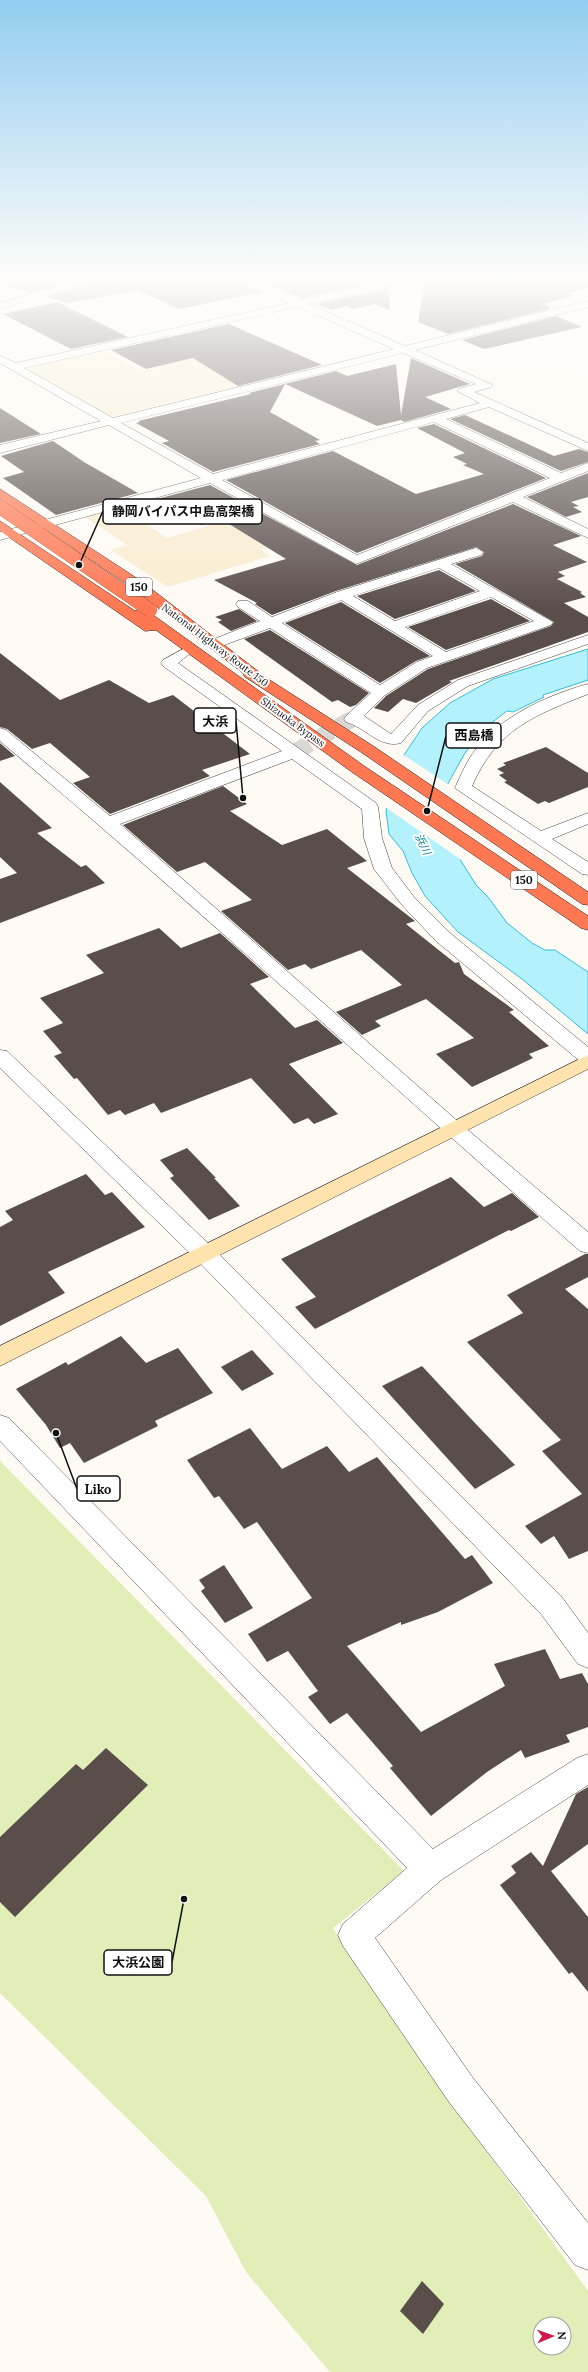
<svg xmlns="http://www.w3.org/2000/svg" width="588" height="2372" viewBox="0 0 588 2372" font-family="Lora,'Noto Sans JP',serif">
<rect width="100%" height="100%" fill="#fffaf4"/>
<g fill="#f9ecd0">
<path d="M 100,350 L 141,371 L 220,353 L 270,378 L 114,416 L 109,415 L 26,368 Z"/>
<path d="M 121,507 L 167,538 L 227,520 L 248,533 L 282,523 L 306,537 L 261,550 L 270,556 L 168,587 L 111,550 L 127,545 L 85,517 Z"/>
</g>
<path fill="#e1eeb8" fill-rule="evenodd" d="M 0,1461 L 404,1871 L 333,1928 L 444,2092 L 588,2291 L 588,2372 L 330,2372 L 246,2272 L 206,2196 L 0,1993 ZM 540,2324 L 564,2324 L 564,2348 L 540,2348 Z"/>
<path fill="#b3f2fc" stroke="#32bfda" d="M 588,649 L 588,680 L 543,695 L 544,697 L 513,712 L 507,711 L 482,730 L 465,753 L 446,787 L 461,861 L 476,885 L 488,897 L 507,923 L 532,943 L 545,950 L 555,950 L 588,972 L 588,1034 L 522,979 L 458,932 L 425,896 L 412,873 L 403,851 L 389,834 L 386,811 L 393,780 L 402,758 L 422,728 L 450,703 L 493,679 Z"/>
<path fill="#fffaf4" d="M 402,754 L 449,785 L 463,861 L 385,807 L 391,779 Z"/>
<g fill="#5a4e4b">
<path d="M 5,278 L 84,278 L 31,293 L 4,285 Z"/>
<path d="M 103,278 L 235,278 L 236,281 L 261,292 L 179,309 L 137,290 L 69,303 L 46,297 Z"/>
<path d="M 250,278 L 387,278 L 387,280 L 302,298 Z"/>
<path d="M 426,278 L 588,278 L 588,288 L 566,293 L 573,296 L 543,304 L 551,307 L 548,308 L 550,309 L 448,334 L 418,322 Z"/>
<path d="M 388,288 L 390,310 L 375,304 L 353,309 L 347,306 L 331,310 L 317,304 Z"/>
<path d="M 57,302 L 128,337 L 71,349 L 3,314 Z"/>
<path d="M 556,316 L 582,327 L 484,349 L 462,340 Z"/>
<path d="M 229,324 L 322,365 L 238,386 L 193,358 L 146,369 L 111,350 Z"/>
<path d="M 411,358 L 470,384 L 425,397 L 451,409 L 404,422 L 401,420 L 377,426 L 285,384 L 270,412 L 320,440 L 315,441 L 320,444 L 213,472 L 162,443 L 169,441 L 136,423 L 140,422 L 138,421 L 251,394 L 249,393 L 336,371 L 347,376 L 396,364 L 401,415 Z"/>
<path d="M 0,408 L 41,434 L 0,443 Z"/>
<path d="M 465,415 L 554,456 L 579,449 L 588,452 L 588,462 L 561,471 L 450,419 Z"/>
<path d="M 434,424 L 546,478 L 357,553 L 226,480 L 333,451 L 416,494 L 484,474 L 463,465 L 467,464 L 453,457 L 465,453 L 417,428 Z"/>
<path d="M 53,441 L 84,462 L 138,493 L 56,515 L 3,478 L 24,472 L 1,456 Z"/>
<path d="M 588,473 L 588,497 L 571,502 L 579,506 L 573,507 L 582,512 L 566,517 L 527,497 Z"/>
<path d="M 210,485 L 357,565 L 513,504 L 581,536 L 553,545 L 587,562 L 558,572 L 565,576 L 557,579 L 582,592 L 580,593 L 586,597 L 564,603 L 588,617 L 588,632 L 449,681 L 452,682 L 416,703 L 403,699 L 388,712 L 374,708 L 386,696 L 428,669 L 551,626 L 554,622 L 455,564 L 482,556 L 484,552 L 476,547 L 336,591 L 272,615 L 255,604 L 257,603 L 214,580 L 286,559 L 221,519 L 201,525 L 157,499 Z"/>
<path d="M 439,570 L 476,591 L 395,619 L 357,596 Z"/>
<path d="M 491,599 L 530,621 L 446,650 L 408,627 Z"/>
<path d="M 341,602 L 430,656 L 416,661 L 380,683 L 285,623 Z"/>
<path d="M 239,609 L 257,621 L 231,631 L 218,622 L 222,620 L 215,617 Z"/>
<path d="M 270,630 L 369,693 L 356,705 L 350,707 L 338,700 L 332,702 L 244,639 Z"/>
<path d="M 0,653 L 60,700 L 109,680 L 149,703 L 173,695 L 250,754 L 202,770 L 210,776 L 110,814 L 73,783 L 90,777 L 50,743 L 32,749 L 7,729 L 0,727 Z"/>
<path d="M 0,743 L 15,756 L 0,761 Z"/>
<path d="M 546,747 L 588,773 L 588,787 L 549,803 L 545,801 L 538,804 L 504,782 L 507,781 L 499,775 L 504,773 L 497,769 L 506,765 L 503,763 Z"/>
<path d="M 0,782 L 52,828 L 37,833 L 81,867 L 86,865 L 105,883 L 0,923 L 0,879 L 17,873 L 0,857 Z"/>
<path d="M 223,786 L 247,804 L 230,811 L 282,845 L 327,829 L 367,861 L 347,868 L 415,921 L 406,924 L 455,963 L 459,962 L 464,974 L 514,1010 L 509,1012 L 549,1046 L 529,1054 L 533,1058 L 472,1087 L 436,1054 L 474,1038 L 426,999 L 375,1021 L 381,1026 L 362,1035 L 336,1012 L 402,985 L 361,950 L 311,969 L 305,964 L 288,970 L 221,911 L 252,900 L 205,862 L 177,872 L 123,825 Z"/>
<path d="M 159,928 L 181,948 L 220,933 L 269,977 L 250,984 L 295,1028 L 317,1020 L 343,1043 L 289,1064 L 338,1114 L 314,1124 L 308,1118 L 294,1124 L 251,1078 L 161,1113 L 154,1103 L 125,1115 L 120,1110 L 108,1115 L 77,1078 L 74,1079 L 54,1056 L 62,1053 L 43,1031 L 63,1023 L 40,998 L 104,973 L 86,955 Z"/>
<path d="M 187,1148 L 216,1178 L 214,1178 L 240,1206 L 209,1220 L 170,1178 L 174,1176 L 160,1160 Z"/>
<path d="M 86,1174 L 105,1195 L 112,1192 L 145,1227 L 48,1272 L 65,1293 L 0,1326 L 0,1227 L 13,1220 L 5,1211 Z"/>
<path d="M 451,1177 L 484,1207 L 512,1193 L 539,1217 L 511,1231 L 509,1230 L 315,1329 L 295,1307 L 316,1297 L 281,1259 Z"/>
<path d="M 585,1254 L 588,1254 L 588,1277 L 565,1289 L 588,1309 L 588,1551 L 569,1559 L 554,1536 L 541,1544 L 525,1526 L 582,1494 L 542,1451 L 561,1440 L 467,1342 L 523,1313 L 507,1295 Z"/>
<path d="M 121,1336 L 146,1363 L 178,1348 L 213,1393 L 155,1421 L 158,1426 L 84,1463 L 70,1443 L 60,1448 L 46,1425 L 16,1389 L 66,1362 L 68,1365 Z"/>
<path d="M 252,1350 L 274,1374 L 242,1391 L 221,1367 Z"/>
<path d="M 422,1366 L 474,1422 L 515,1465 L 475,1489 L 382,1386 Z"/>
<path d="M 250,1428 L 282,1469 L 327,1446 L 349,1472 L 377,1457 L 465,1559 L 472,1555 L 493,1583 L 438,1612 L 401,1625 L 401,1622 L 347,1646 L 421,1732 L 505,1686 L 494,1664 L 545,1649 L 560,1679 L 582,1673 L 588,1684 L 588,1727 L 566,1735 L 570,1742 L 525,1758 L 521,1750 L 487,1772 L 431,1816 L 390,1768 L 393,1766 L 347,1713 L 330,1724 L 308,1697 L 318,1691 L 288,1651 L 267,1662 L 248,1634 L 312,1598 L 257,1522 L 244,1529 L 219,1496 L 214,1498 L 187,1460 Z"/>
<path d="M 224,1565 L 253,1608 L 225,1623 L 201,1591 L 205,1588 L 199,1580 Z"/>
<path d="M 106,1748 L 148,1785 L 15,1917 L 0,1902 L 0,1837 L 76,1764 L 83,1770 Z"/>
<path d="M 588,1787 L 588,1844 L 551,1871 L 588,1917 L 588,1992 L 572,1972 L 569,1974 L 500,1885 L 516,1873 L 511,1866 L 531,1852 L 543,1866 L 576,1794 Z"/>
<path d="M 422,2281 L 444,2304 L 423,2334 L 400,2311 Z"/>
</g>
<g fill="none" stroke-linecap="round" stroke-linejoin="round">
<path stroke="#dbd7d2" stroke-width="17" stroke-dasharray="17 8" stroke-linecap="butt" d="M 295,752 L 352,719"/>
<g stroke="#434343" stroke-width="1">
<g id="street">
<path d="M 88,278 L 102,278 L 0,309 L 0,303 Z"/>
<path d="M 236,278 L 247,278 L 300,300 L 402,278 L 417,278 L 413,281 L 309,304 L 405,346 L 588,301 L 588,307 L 415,350 L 493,385 L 491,387 L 474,392 L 588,443 L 588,451 L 489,407 L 446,419 L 561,473 L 588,463 L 588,471 L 523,497 L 588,529 L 588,538 L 513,502 L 356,564 L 210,483 L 0,540 L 0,532 L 201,478 L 109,425 L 0,453 L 0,445 L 101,421 L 0,363 L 0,356 L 16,363 L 289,303 L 237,280 ZM 298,307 L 394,349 L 113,418 L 24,368 ZM 403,353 L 476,384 L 459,389 L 457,391 L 480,403 L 213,474 L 121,423 ZM 434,422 L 550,478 L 357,555 L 222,480 Z"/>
<path d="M 476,548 L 483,552 L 481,555 L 451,564 L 553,622 L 551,625 L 427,668 L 385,695 L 364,716 L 391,734 L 418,705 L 458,680 L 588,635 L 588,644 L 468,686 L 428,711 L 401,743 C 380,749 365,727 346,722 L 344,719 L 346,716 L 371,693 L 270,628 L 219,647 L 209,647 L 207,644 L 209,641 L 260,621 L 238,607 L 236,604 L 238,601 L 248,601 L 272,617 L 337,592 ZM 439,568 L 480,591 L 395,621 L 353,596 ZM 491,597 L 534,621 L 446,652 L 405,627 ZM 341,600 L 433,656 L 417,662 L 380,685 L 282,623 Z"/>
<path d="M 185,648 L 192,652 L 178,663 L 376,803 L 378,807 L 382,838 L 392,868 L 414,897 L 450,933 L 588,1047 L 588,1063 L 581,1062 L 436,941 L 402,905 L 374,869 L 364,838 L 362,809 L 292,759 L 120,824 L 462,1125 L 588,1232 L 588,1253 L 580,1251 C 386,1082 197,906 0,741 L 0,728 L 6,730 L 110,816 L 282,751 L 163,666 L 161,663 L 163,660 Z"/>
<path d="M 588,684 L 588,694 C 533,716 497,729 472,786 L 541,831 L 588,813 L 588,824 L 552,839 L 588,862 L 588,875 L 582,874 L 455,788 C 462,772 469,756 481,743 C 506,714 551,694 588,684 Z"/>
<path d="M 0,1050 L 7,1051 L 213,1248 L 561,1596 L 588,1633 L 588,1668 L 578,1664 L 541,1614 L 197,1260 L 0,1068 Z"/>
<path d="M 0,1415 L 9,1418 L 433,1849 L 577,1758 L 588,1754 L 588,1785 L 441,1880 L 375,1938 L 473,2078 L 588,2223 L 588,2270 L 575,2265 L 449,2102 L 343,1946 L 338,1935 L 343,1924 L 407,1868 L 0,1441 Z"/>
</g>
</g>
<g stroke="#323232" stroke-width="1">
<path id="secondary" d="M 588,1055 L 588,1069 L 0,1366 L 0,1346 Z"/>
</g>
<g stroke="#212121" stroke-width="1">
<g id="highway">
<path d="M 0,489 L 141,581 L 268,679 L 373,746 L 588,892 L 588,905 L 582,904 L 361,752 L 245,677 L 243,673 L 131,587 L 0,499 Z"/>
<path d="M 0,521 L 135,611 L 141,609 L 146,610 L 364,766 L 588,916 L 588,930 L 581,928 L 352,772 L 156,630 L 145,631 L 0,531 Z"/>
</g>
</g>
<use href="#street" fill="#fff" fill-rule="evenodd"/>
<use href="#secondary" fill="#ffe3af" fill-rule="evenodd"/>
<use href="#highway" fill="#ff7852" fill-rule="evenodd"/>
<g stroke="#212121" stroke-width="14" stroke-linecap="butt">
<path id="highway-bridge" d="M 0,507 L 150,610"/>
</g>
<use href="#highway-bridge" stroke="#ff7852" stroke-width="14"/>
</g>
<linearGradient id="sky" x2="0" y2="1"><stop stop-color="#93cdf0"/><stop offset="0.46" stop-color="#fffdfa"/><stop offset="1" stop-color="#fffdfa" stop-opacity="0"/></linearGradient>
<rect width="588" height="610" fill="url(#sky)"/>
<g text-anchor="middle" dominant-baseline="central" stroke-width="4" stroke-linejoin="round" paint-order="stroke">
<g font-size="10" fill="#101010" stroke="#fff">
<text transform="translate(215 645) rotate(37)">National Highway Route 150</text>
<text transform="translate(293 722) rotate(36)">Shizuoka Bypass</text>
</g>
<g fill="#fff" stroke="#585858" stroke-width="1">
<rect x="126" y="578" width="26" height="18" rx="3"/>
<rect x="511" y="871" width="26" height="18" rx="3"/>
</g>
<g font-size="11" font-weight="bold" fill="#101010">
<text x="139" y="587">150</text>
<text x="524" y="880">150</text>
</g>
<g font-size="11" font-style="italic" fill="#0d7c98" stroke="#fff">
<text transform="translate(423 844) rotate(64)">浜川</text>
</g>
</g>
<path fill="none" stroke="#101010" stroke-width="1.5" d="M79 565L103 511M243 798L236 721M427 811L446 736M56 1433L77 1489M184 1899L172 1962"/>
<g fill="#101010" stroke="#fff" stroke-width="1.5">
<circle cx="79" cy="565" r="4"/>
<circle cx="243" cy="798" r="4"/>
<circle cx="427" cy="811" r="4"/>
<circle cx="56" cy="1433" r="4"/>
<circle cx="184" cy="1899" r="4"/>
</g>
<g fill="#fff" stroke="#101010" stroke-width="1.5">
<rect x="103" y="499" width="159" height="25" rx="4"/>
<rect x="194" y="708" width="42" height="25" rx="4"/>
<rect x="446" y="723" width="55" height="25" rx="4"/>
<rect x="77" y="1476" width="43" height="25" rx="4"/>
<rect x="104" y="1950" width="68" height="25" rx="4"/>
</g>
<g font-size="13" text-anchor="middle" font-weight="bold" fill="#101010">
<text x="183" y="516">静岡バイパス中島高架橋</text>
<text x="215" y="726">大浜</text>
<text x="474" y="740">西島橋</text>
<text x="98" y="1494">Liko</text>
<text x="138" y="1967">大浜公園</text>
</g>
<g transform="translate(552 2336) rotate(88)"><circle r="19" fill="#ffffff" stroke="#9f9f9f"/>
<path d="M0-3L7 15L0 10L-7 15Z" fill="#cf194d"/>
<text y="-6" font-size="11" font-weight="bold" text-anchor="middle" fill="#101010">N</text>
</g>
</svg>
